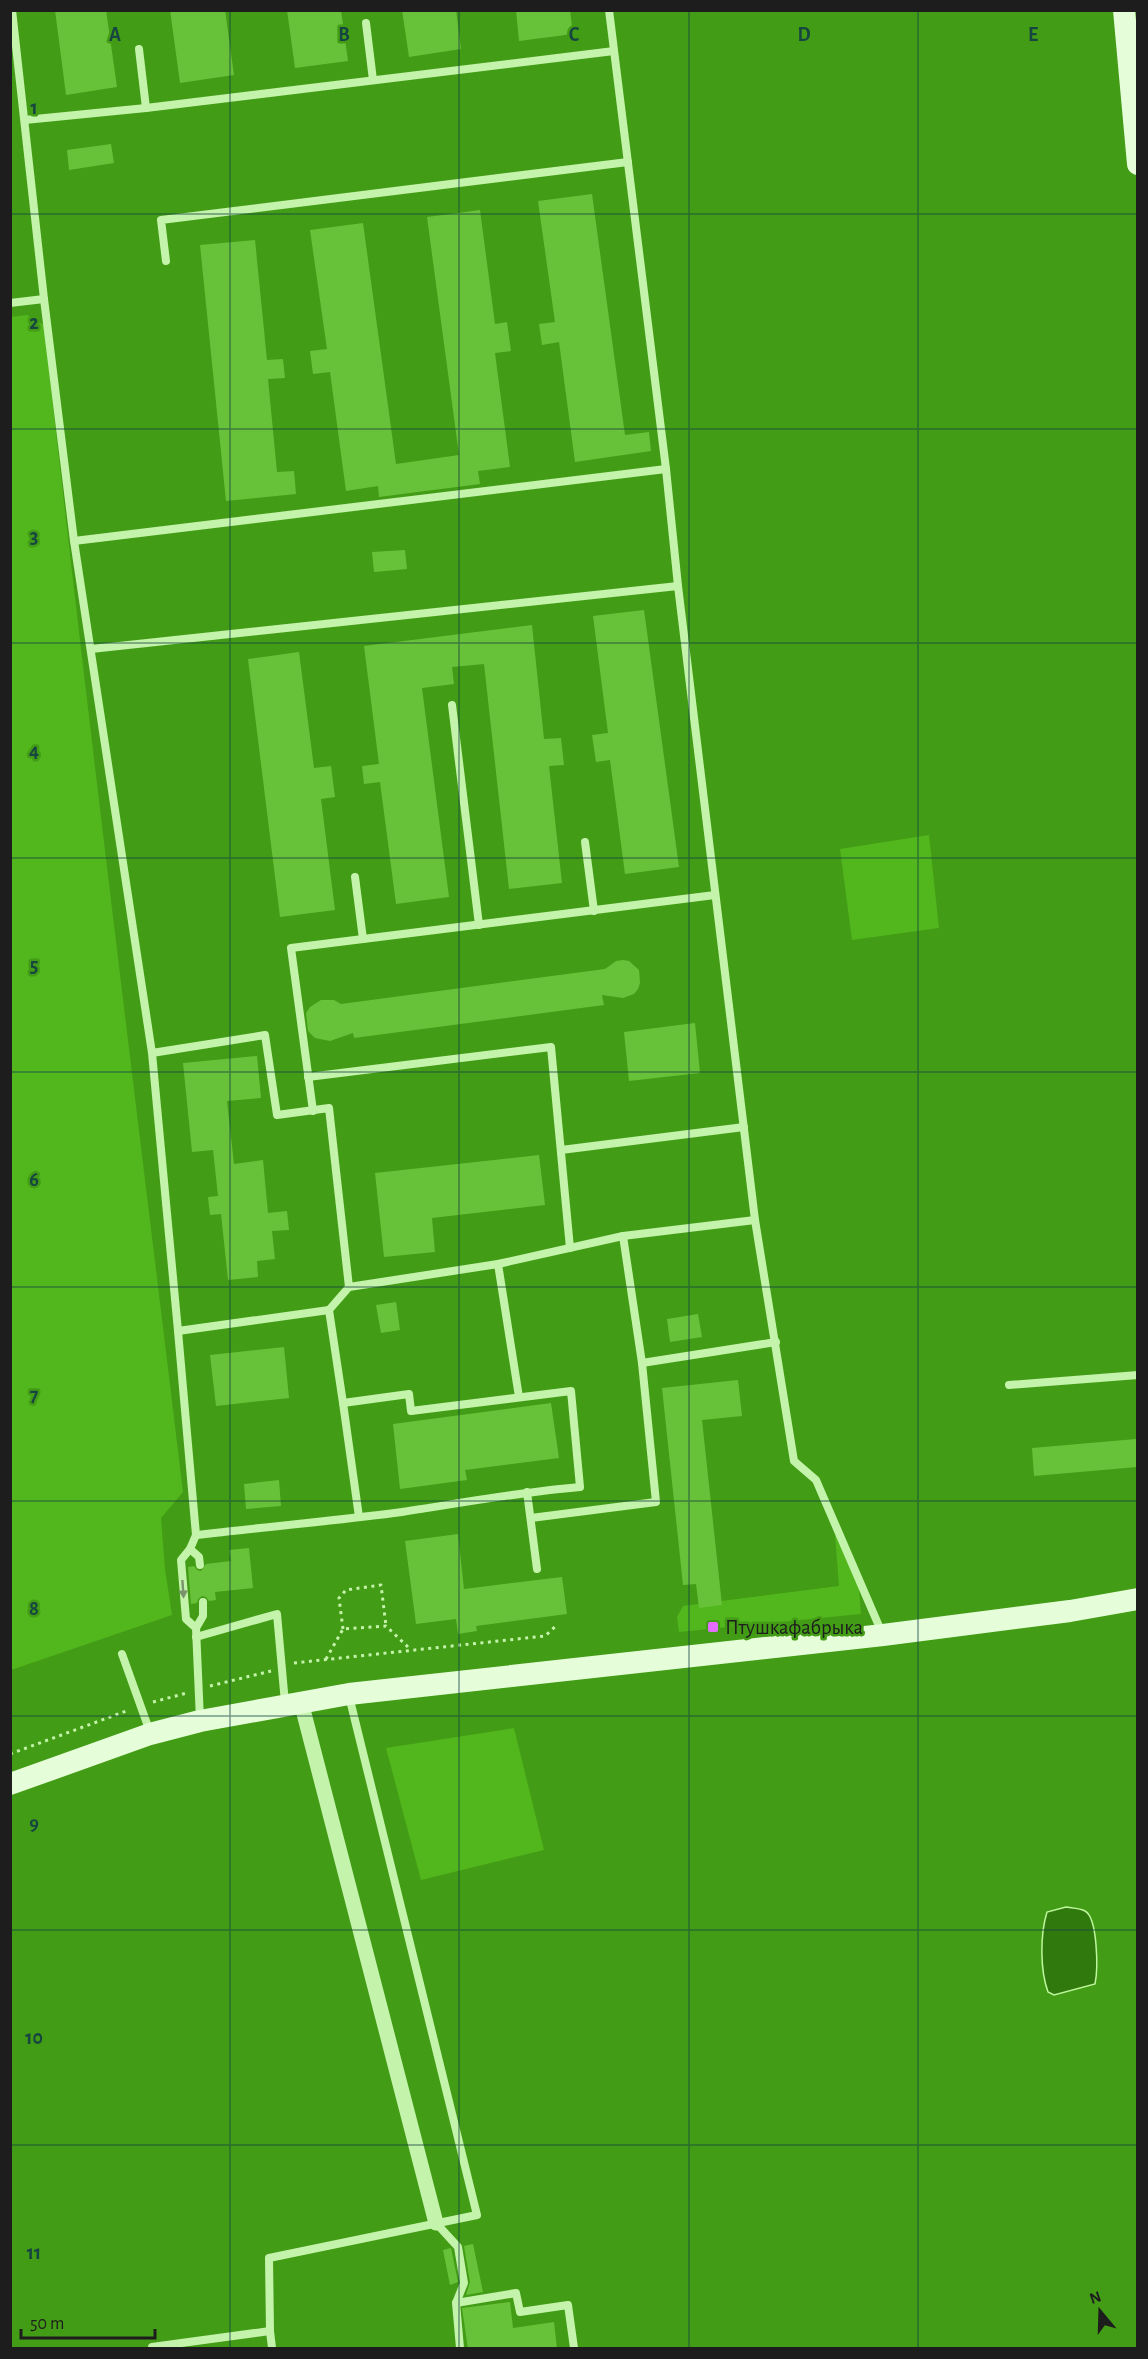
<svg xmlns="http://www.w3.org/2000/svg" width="1148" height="2359" viewBox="0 0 1148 2359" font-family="'Alegreya Sans',sans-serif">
<rect width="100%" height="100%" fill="#429c15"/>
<g fill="#52b61d">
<path d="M 27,315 L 44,325 C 87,714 136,1103 183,1492 L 161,1518 L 165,1569 L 172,1615 L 11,1670 L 10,317 Z"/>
<path d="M 929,835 L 939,928 L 852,940 L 840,849 Z"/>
<path d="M 834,1522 L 858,1577 L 861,1614 L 679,1632 L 677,1617 L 683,1606 L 839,1586 Z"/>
<path d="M 514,1728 L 544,1850 L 421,1880 L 386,1748 Z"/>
</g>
<path fill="#30790d" stroke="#bdf69d" stroke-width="1.5" d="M 1066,1907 C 1072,1908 1080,1908 1085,1911 C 1098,1918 1098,1970 1095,1984 L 1054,1995 L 1048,1992 C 1040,1970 1040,1935 1047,1912 Z"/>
<g fill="#68c239">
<path d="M 55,10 L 106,10 L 117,87 L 66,95 Z"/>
<path d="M 170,10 L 225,10 L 234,75 L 180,83 Z"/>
<path d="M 287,10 L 341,10 L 348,61 L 295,68 Z"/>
<path d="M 402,10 L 456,10 L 461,49 L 409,57 Z"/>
<path d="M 516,10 L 570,10 L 573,34 L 519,41 Z"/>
<path d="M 111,144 L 114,163 L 69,170 L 67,150 Z"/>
<path d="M 592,194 L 625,435 L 649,432 L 651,451 L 575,462 L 559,342 L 542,345 L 539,324 L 555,322 L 538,201 Z"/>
<path d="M 480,210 L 495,324 L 507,322 L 511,351 L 495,353 L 510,467 L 478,471 L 480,484 L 379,497 L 378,486 L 346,491 L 330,372 L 313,374 L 310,351 L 327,349 L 310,230 L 363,223 L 396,464 L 459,455 L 427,217 Z"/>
<path d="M 255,240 L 267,360 L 283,359 L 285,378 L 268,379 L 277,472 L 294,471 L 296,494 L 226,501 L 200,245 Z"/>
<path d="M 405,550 L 407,569 L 374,572 L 372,552 Z"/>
<path d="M 644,610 L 679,867 L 625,874 L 610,760 L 596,762 L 592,735 L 608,733 L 593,616 Z"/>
<path d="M 532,625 L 544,739 L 561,738 L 564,765 L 549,766 L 562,883 L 509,889 L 484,664 L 452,667 L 454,684 L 422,688 L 449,897 L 396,904 L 380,782 L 364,784 L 362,766 L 379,764 L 364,646 Z"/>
<path d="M 299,652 L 314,768 L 331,766 L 335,797 L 321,799 L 335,910 L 280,917 L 248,659 Z"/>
<path d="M 623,960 L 629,961 L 639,970 L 640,983 L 638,989 L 634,994 L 623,998 L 602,995 L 604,1005 L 354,1038 L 353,1033 L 330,1041 L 315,1038 L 308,1031 L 306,1013 L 310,1007 L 321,1000 L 334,1000 L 341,1004 L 605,969 L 616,961 Z"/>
<path d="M 695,1023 L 700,1073 L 629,1081 L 624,1032 Z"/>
<path d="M 257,1056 L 261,1098 L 227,1101 L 234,1164 L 263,1160 L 268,1213 L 287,1211 L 289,1230 L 272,1231 L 275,1259 L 257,1261 L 258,1277 L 228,1280 L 221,1214 L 210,1215 L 208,1197 L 218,1196 L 213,1150 L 192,1152 L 183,1063 Z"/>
<path d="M 539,1155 L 545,1205 L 432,1218 L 435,1252 L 384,1257 L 375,1173 Z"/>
<path d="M 396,1302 L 400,1330 L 381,1333 L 376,1305 Z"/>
<path d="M 698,1314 L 702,1337 L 670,1342 L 667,1319 Z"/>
<path d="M 284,1347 L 289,1398 L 216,1406 L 210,1355 Z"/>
<path d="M 738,1380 L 742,1416 L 702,1420 L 722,1605 L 699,1608 L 696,1584 L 683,1585 L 662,1388 Z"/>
<path d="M 551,1403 L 559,1458 L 465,1470 L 467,1480 L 400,1489 L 393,1424 Z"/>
<path d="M 1136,1439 L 1137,1467 L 1034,1476 L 1032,1448 Z"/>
<path d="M 279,1480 L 281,1506 L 246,1509 L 244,1484 Z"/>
<path d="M 458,1534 L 464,1589 L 562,1577 L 567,1614 L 476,1626 L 477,1631 L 458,1634 L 456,1619 L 416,1624 L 405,1541 Z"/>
<path d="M 249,1548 L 253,1588 L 215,1592 L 216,1600 L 209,1601 L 206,1597 L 202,1596 L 198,1599 L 197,1603 L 191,1604 L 188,1567 L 194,1566 L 197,1570 L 201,1571 L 206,1564 L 231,1561 L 229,1550 Z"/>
<path d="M 473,2244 L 483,2292 L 466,2295 L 470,2282 L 464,2246 Z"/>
<path d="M 451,2248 L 458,2282 L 450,2285 L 443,2250 Z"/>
<path d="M 510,2302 L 513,2328 L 554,2322 L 557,2349 L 468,2349 L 462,2308 Z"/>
</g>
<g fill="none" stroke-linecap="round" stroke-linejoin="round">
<g stroke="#c4f3ab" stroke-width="3" stroke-dasharray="3 4.5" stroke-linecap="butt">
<path d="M 343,1629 L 339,1598 L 346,1590 L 381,1585 L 386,1626"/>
<path d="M 326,1659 L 343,1629 L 386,1626 L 409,1648"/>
<path d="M 294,1663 L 545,1636 L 557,1625"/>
<path d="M 210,1686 L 271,1671"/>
<path d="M 153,1702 L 187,1693"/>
<path d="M 10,1754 L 129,1710"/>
</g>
<g stroke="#c4f3ab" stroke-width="8">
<path d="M 12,10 L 44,299 L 74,541 L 152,1053 L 178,1331 L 329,1310 L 349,1287 L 329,1108 L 277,1115 L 265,1035 L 152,1053"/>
<path d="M 609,10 L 666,469"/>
<path d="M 366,23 L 373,80"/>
<path d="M 139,49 L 146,108"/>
<path d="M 25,120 L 146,108 L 614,51"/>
<path d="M 166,261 L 161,220 L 628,162"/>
<path d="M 10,303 L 44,299"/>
<path d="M 74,541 L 666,469 L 678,586 L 91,649"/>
<path d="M 452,705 L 479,925"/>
<path d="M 585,842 L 594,911"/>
<path d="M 355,877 L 363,939"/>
<path d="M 308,1077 L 551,1047 L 570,1248"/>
<path d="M 313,1111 L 291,948 L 715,895"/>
<path d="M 561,1150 L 744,1127"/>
<path d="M 755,1220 L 794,1461 L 816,1480 L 882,1633"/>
<path d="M 623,1236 L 642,1363 L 776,1342"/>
<path d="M 498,1264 L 623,1236 L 755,1220 L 678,586"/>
<path d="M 349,1287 L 498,1264 L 519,1397"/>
<path d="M 329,1310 L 343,1403"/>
<path d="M 178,1331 L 196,1535 L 190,1549 L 181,1560 L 186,1619 L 196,1628"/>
<path d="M 1009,1385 L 1138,1375"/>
<path d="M 527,1492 L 537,1569"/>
<path d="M 531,1518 L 656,1502 L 642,1363"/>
<path d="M 196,1535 C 265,1527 334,1521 402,1512 C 461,1503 520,1492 580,1487 L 571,1391 L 411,1411 L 409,1394 L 343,1403 L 359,1517"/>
<path d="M 190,1549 L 199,1557 L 200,1565"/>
<path d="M 196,1637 L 277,1614 L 285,1703"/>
<path d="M 122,1654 L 150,1732"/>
<path d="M 200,1720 L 196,1628 L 203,1616 L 203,1602"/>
<path d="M 436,2223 L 458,2247 L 464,2283 L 456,2303 L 460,2348"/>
<path d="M 456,2303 L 516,2293 L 520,2312 L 568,2305 L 574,2348"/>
<path d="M 152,2348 L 152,2347 L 270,2331"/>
<path d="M 272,2348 L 270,2331 L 269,2258 L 477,2215 L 349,1696"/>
</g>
<path stroke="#c4f3ab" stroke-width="15" d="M 301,1702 L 436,2223"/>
<g stroke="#e6fdda" stroke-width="22">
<path d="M 1124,10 L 1138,164"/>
<path d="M 10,1784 L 150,1734 L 200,1721 L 349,1694 L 883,1635 L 1070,1611 L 1138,1599"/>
</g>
</g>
<defs><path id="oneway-solid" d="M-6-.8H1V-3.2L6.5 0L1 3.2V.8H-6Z" transform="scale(1.5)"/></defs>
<use fill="#79936b" href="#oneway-solid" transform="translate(183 1589) rotate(86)"/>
<path fill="none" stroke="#174541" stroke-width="1.5" stroke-opacity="0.55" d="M 230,10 L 230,2348M 459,10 L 459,2348M 689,10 L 689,2348M 918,10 L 918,2348M 10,214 L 1138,214M 10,429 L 1138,429M 10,643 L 1138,643M 10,858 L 1138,858M 10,1072 L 1138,1072M 10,1287 L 1138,1287M 10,1501 L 1138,1501M 10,1716 L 1138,1716M 10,1930 L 1138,1930M 10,2145 L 1138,2145"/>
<rect fill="#e46dff" stroke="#429c15" stroke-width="2" x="707" y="1621" width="12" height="12" rx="3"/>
<g text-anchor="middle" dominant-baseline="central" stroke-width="5" stroke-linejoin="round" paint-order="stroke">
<g font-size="21" fill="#1d1d1d" stroke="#429c15" text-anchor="start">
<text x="725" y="1627">Птушкафабрыка</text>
</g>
</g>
<g font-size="20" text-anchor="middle" font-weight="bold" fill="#174541" stroke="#429c15" stroke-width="5" stroke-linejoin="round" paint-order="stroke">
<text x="115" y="41">A</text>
<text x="344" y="41">B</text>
<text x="574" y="41">C</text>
<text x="804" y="41">D</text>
<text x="1033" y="41">E</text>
<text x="34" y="114">1</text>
<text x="34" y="329">2</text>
<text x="34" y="543">3</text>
<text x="34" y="757">4</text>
<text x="34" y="972">5</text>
<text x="34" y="1186">6</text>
<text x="34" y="1401">7</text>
<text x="34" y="1615">8</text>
<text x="34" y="1830">9</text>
<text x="34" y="2044">10</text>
<text x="34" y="2259">11</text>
</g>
<rect width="1148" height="2359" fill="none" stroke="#1d1d1d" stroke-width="24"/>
<g transform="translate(1100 2311) rotate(341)" stroke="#429c15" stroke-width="4.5" paint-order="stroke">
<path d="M0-4.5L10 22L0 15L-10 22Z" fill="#1d1d1d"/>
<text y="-9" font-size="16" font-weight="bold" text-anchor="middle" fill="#1d1d1d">N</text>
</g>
<path d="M21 2329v9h134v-9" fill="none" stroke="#1d1d1d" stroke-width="3"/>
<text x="30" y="2329" font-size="18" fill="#1d1d1d" stroke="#429c15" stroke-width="4.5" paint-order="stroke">50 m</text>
</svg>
